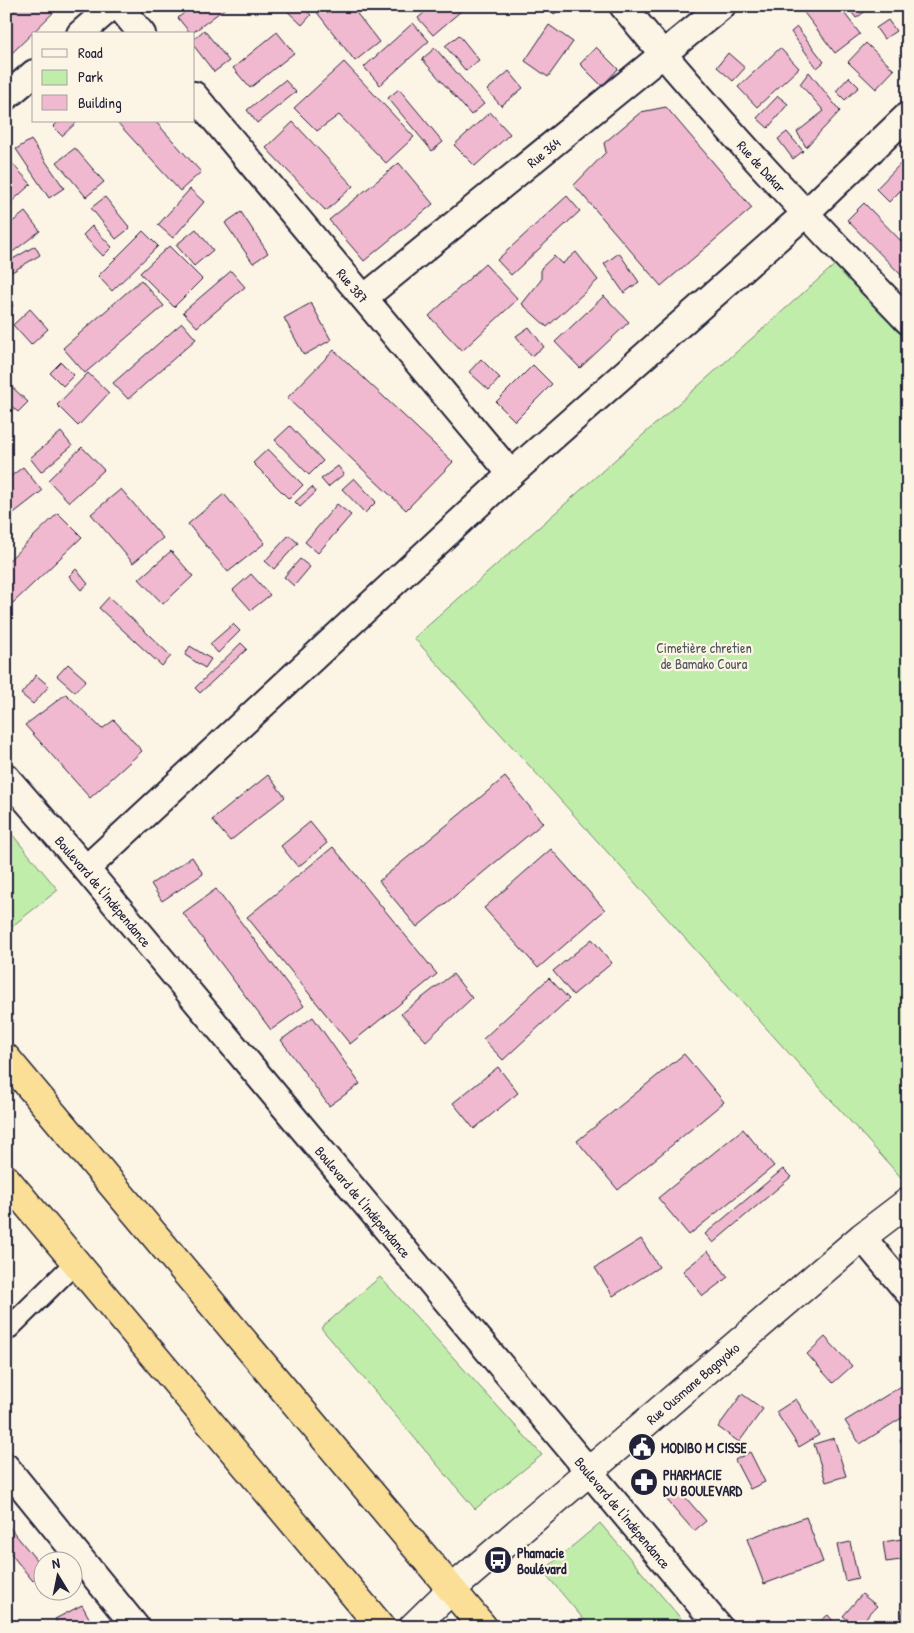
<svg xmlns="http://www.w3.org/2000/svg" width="914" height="1633" viewBox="0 0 914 1633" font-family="'Patrick Hand',sans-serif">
<rect width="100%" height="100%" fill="#fcf5e5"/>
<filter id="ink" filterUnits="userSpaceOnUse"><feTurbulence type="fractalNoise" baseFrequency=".02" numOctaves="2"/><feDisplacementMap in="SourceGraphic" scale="10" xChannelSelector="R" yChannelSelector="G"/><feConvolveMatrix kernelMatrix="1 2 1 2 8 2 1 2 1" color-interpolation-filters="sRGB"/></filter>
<g filter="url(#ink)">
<g fill="#c1edaa" stroke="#728872">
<path d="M 838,262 L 908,340 L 908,1181 L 906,1183 L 414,638 Z"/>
<path d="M 6,827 L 58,890 L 6,931 Z"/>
<path d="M 380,1277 L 542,1455 L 475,1509 L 321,1328 Z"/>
<path d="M 600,1523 L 688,1627 L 590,1627 L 543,1571 Z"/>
</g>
<g fill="#f1b9cf" stroke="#22223b">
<path d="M 20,6 L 60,6 L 10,55 L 6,52 L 6,17 Z"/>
<path d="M 192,6 L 228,6 L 191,34 L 178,18 Z"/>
<path d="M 282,6 L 301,6 L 311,15 L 302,25 Z"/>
<path d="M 312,6 L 351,6 L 379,42 L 355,61 Z"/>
<path d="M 432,6 L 467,6 L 433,35 L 418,18 Z"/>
<path d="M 548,6 L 564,6 L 554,14 Z"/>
<path d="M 799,6 L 839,6 L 860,34 L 835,53 Z"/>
<path d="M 847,6 L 873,6 L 856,18 Z"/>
<path d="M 888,20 L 896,31 L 884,39 L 876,28 Z"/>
<path d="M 413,23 L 429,41 L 380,85 L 364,67 Z"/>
<path d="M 549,25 L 573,42 L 548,77 L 525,61 Z"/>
<path d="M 797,27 L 824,62 L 817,68 L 791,32 Z"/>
<path d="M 204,30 L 229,61 L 214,72 L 194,46 L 194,39 Z"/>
<path d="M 277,32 L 294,53 L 250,88 L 233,68 Z"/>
<path d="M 459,35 L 479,60 L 466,71 L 445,46 Z"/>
<path d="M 866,43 L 894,70 L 876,89 L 848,62 Z"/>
<path d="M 596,47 L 618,69 L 602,86 L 580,64 Z"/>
<path d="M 435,48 L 484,104 L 471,115 L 422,59 Z"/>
<path d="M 780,48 L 799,68 L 757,107 L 738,87 Z"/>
<path d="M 728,53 L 745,68 L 733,81 L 717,67 Z"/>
<path d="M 344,62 L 414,137 L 386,163 L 339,115 L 317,131 L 294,108 Z"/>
<path d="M 509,71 L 523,88 L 501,106 L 487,90 Z"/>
<path d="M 809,72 L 840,111 L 806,147 L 797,132 L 824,111 L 800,84 Z"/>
<path d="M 849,77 L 859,87 L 845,100 L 836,91 Z"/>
<path d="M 285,80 L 296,92 L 257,123 L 247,110 Z"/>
<path d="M 399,89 L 443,142 L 432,151 L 388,98 Z"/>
<path d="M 778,96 L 788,104 L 768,128 L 757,118 Z"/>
<path d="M 666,107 L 752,208 L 661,286 L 574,185 L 606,152 L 604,143 L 641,112 Z"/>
<path d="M 490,112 L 510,134 L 475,166 L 454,145 Z"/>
<path d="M 59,121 L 78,121 L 62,136 L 53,127 Z"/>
<path d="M 116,121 L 155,121 L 201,172 L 180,191 Z"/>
<path d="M 293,122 L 353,186 L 326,211 L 266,148 Z"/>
<path d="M 787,132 L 803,151 L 793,159 L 778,139 Z"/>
<path d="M 31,140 L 64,188 L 49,198 L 16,149 Z"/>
<path d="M 75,148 L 104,182 L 86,197 L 57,162 Z"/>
<path d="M 908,156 L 908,183 L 889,202 L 876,189 Z"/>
<path d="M 8,159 L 31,184 L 6,207 L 6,160 Z"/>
<path d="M 399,163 L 433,204 L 364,261 L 329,220 Z"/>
<path d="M 190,189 L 204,202 L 173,238 L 158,225 Z"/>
<path d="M 567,196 L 580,211 L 511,275 L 497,260 Z"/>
<path d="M 105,197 L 130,228 L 116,239 L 91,208 Z"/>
<path d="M 864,203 L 908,248 L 908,282 L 847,220 Z"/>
<path d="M 25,212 L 40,231 L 6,257 L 6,227 Z"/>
<path d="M 241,212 L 268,253 L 253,263 L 225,223 Z"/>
<path d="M 92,226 L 112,247 L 103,256 L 83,235 Z"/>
<path d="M 196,229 L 213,250 L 194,266 L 176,245 Z"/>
<path d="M 143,231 L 158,246 L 112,291 L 98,276 Z"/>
<path d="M 35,246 L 40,255 L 12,272 L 6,263 Z"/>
<path d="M 169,246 L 202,279 L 174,307 L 140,273 Z"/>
<path d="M 576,252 L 598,280 L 547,327 L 522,304 L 541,280 L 541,268 L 554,256 L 562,264 Z"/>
<path d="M 619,253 L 639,282 L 624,293 L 604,264 Z"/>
<path d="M 485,264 L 518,299 L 462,351 L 429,316 Z"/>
<path d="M 231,271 L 245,287 L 197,327 L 183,312 Z"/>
<path d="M 141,280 L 164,306 L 85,373 L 63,348 Z"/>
<path d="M 6,294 L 13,306 L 6,310 Z"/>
<path d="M 604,296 L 629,322 L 580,368 L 555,342 Z"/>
<path d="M 311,303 L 331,340 L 304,355 L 284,318 Z"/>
<path d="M 30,309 L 48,329 L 31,345 L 13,325 Z"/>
<path d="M 182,323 L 196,339 L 128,399 L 113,383 Z"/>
<path d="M 529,327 L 544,347 L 531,356 L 516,336 Z"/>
<path d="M 334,350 L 453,462 L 406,510 L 287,398 Z"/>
<path d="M 481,359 L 500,378 L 489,390 L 469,372 Z"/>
<path d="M 61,362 L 74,375 L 63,386 L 50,373 Z"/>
<path d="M 533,365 L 552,384 L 515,421 L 496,402 Z"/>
<path d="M 88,373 L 109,393 L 78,426 L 57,405 Z"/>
<path d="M 11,386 L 28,402 L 18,412 L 6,401 L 6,392 Z"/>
<path d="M 290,426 L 323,461 L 309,475 L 275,440 Z"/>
<path d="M 61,432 L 72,446 L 41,472 L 30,458 Z"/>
<path d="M 82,447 L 104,470 L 69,502 L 48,480 Z"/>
<path d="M 268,449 L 303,485 L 289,499 L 253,463 Z"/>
<path d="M 338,466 L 344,474 L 328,487 L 321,479 Z"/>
<path d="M 23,467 L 42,491 L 6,519 L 6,480 Z"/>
<path d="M 354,478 L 376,502 L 365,513 L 342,489 Z"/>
<path d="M 312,487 L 316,492 L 300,507 L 295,502 Z"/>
<path d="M 121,489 L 163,538 L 133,563 L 91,514 Z"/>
<path d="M 224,494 L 265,543 L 228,572 L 188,524 Z"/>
<path d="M 337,504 L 351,515 L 318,553 L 305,542 Z"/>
<path d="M 58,513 L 82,537 L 13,603 L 6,597 L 6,563 Z"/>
<path d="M 289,535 L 298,543 L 274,569 L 265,561 Z"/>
<path d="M 171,551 L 193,576 L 163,604 L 139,579 Z"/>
<path d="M 300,559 L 310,567 L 294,586 L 284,577 Z"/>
<path d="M 76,569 L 88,584 L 81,590 L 69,576 Z"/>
<path d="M 251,574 L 270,595 L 251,610 L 233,590 Z"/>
<path d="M 109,597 L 171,656 L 162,666 L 99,608 Z"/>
<path d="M 233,624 L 240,631 L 218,653 L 210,644 Z"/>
<path d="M 241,643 L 247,649 L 200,693 L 195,688 Z"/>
<path d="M 190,646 L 211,659 L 205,668 L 185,655 Z"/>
<path d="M 68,664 L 86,680 L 75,692 L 57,676 Z"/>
<path d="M 36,675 L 49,686 L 33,704 L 21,694 Z"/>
<path d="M 66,694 L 102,729 L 114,720 L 142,751 L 90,798 L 25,725 Z"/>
<path d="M 268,775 L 285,797 L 230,841 L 212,820 Z"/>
<path d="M 505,777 L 543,823 L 417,927 L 379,881 Z"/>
<path d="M 310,822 L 327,843 L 298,867 L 281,846 Z"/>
<path d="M 333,847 L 437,974 L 350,1044 L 247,917 Z"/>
<path d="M 551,849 L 605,910 L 538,968 L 484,908 Z"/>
<path d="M 192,857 L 203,874 L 162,901 L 151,884 Z"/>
<path d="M 216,889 L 304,1006 L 271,1030 L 183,913 Z"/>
<path d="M 592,939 L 612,963 L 573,995 L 553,971 Z"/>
<path d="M 453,974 L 472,998 L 426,1041 L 401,1014 Z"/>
<path d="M 549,978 L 569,999 L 503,1060 L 483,1039 Z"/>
<path d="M 313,1017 L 360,1084 L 329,1106 L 281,1040 Z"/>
<path d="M 684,1054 L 724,1102 L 618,1190 L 577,1141 Z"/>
<path d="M 498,1067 L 518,1093 L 474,1129 L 453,1103 Z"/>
<path d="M 743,1129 L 774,1166 L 689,1235 L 658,1198 Z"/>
<path d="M 783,1169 L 791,1177 L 713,1243 L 705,1234 Z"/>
<path d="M 641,1239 L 659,1267 L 613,1296 L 595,1268 Z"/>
<path d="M 708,1251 L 728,1277 L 703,1296 L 683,1271 Z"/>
<path d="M 825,1337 L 852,1366 L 833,1383 L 807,1354 Z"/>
<path d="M 908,1382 L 908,1414 L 860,1444 L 845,1421 Z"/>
<path d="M 742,1394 L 763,1409 L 739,1442 L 718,1427 Z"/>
<path d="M 796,1399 L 819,1435 L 799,1447 L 776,1412 Z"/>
<path d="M 908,1434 L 908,1451 L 900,1440 Z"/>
<path d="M 834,1438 L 846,1476 L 826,1482 L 814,1444 Z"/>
<path d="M 750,1452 L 765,1482 L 750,1489 L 735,1460 Z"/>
<path d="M 679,1490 L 706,1521 L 694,1531 L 667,1500 Z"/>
<path d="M 806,1517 L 823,1562 L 764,1584 L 747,1539 Z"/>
<path d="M 6,1523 L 42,1567 L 42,1573 L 33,1581 L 6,1548 Z"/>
<path d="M 908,1538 L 908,1559 L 886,1562 L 883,1542 Z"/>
<path d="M 850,1542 L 858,1578 L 845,1581 L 837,1545 Z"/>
<path d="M 907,1580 L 908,1627 L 901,1627 Z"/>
<path d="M 862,1594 L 877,1606 L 857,1627 L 843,1616 Z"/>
<path d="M 82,1605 L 94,1627 L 59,1627 L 55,1619 Z"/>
<path d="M 828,1615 L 838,1627 L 813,1627 Z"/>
</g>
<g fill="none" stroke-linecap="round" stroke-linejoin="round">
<g stroke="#22223b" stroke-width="24">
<path id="pedestrian" d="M 6,1331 L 76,1262"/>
</g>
<g stroke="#22223b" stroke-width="30">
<g id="minor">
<path d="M 119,6 L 142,34"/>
<path id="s1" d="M 623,6 C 713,116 810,219 908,321"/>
<path d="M 80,34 L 112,6"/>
<path id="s2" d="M 194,95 L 511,474"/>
<path d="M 6,97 L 34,73"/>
<path id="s3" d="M 364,298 L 722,6"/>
<path id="s4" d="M 6,777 L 86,869 L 719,1627"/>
<path d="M 86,869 L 511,474 L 805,214 L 908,115"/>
<path d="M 862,1237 L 908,1292"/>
<path d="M 6,1467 L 136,1627"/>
</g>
</g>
<g stroke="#22223b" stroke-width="31">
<g id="secondary">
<path id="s5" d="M 413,1627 L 452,1589 L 862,1237 L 908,1202"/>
</g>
</g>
<g stroke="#22223b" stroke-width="31">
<g id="trunk">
<path d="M 6,1058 L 483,1627"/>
<path d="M 6,1179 L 381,1627"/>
</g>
</g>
<use href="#pedestrian" stroke="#fcf5e5" stroke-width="20"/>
<use href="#minor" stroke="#fcf5e5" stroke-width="26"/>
<use href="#secondary" stroke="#fcf5e5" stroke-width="28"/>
<use href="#trunk" stroke="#fbdf96" stroke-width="28"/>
</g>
</g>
<defs>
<g id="civic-disc" transform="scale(1.4375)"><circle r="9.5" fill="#22223b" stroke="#fcf5e5"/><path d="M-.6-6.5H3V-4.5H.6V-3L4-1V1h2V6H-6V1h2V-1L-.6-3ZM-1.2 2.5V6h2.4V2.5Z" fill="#fff"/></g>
<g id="pharmacy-disc" transform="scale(1.4375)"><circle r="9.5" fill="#22223b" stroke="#fcf5e5"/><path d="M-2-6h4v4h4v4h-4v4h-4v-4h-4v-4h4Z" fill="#fff"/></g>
<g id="bus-disc" transform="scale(1.4375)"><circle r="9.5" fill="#22223b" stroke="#fcf5e5"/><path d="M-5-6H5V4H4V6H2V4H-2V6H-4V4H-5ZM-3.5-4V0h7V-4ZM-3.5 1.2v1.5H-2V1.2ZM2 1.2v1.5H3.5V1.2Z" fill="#fff"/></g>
</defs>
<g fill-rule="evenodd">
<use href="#civic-disc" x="642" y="1447"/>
<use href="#pharmacy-disc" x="644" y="1482"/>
<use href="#bus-disc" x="498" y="1560"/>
</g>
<g text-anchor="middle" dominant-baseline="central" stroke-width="4.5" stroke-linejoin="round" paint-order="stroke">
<g font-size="14" fill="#22223b" stroke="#fcf5e5">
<text stroke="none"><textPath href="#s3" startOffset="231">Rue 364</textPath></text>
<text stroke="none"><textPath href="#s1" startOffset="212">Rue de Dakar</textPath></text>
<text stroke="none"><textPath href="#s2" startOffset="248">Rue 387</textPath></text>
<text stroke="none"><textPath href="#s4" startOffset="150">Boulevard de l'Indépendance</textPath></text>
<text stroke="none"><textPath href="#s4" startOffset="555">Boulevard de l'Indépendance</textPath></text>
<text stroke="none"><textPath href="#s5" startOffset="371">Rue Ousmane Bagayoko</textPath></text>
<text stroke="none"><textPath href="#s4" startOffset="960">Boulevard de l'Indépendance</textPath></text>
</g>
<g font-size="14" fill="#4a5557" stroke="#fcf5e5">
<text x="704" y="647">Cimetière chretien<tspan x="704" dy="16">de Bamako Coura</tspan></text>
</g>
<g font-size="14" font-weight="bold" fill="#22223b" stroke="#fcf5e5" text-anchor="start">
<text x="661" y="1447">MODIBO M CISSE</text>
<text x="663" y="1474">PHARMACIE<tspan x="663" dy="16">DU BOULEVARD</tspan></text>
<text x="517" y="1552">Phamacie<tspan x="517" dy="16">Boulévard</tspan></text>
</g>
</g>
<rect width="914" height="1633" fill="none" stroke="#fcf5e5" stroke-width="25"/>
<rect x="12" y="12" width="889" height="1608" fill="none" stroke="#22223b" stroke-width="2" filter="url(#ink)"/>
<rect x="32" y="32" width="162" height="90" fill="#fcf5e5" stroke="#a5a1a1"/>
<rect x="42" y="49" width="25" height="8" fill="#fcf5e5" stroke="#a5a1a1"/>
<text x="78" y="58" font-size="15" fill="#22223b">Road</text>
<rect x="42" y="70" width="25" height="15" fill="#c1edaa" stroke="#a5a1a1"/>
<text x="78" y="82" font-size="15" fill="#22223b">Park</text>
<rect x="42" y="95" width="25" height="15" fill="#f1b9cf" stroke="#a5a1a1"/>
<text x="78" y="108" font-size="15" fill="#22223b">Building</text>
<g transform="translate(58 1576) rotate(350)"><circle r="24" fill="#fcf5e5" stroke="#a5a1a1"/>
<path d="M0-4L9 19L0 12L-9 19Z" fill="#22223b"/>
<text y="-8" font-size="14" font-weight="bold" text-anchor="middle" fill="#22223b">N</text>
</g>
</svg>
